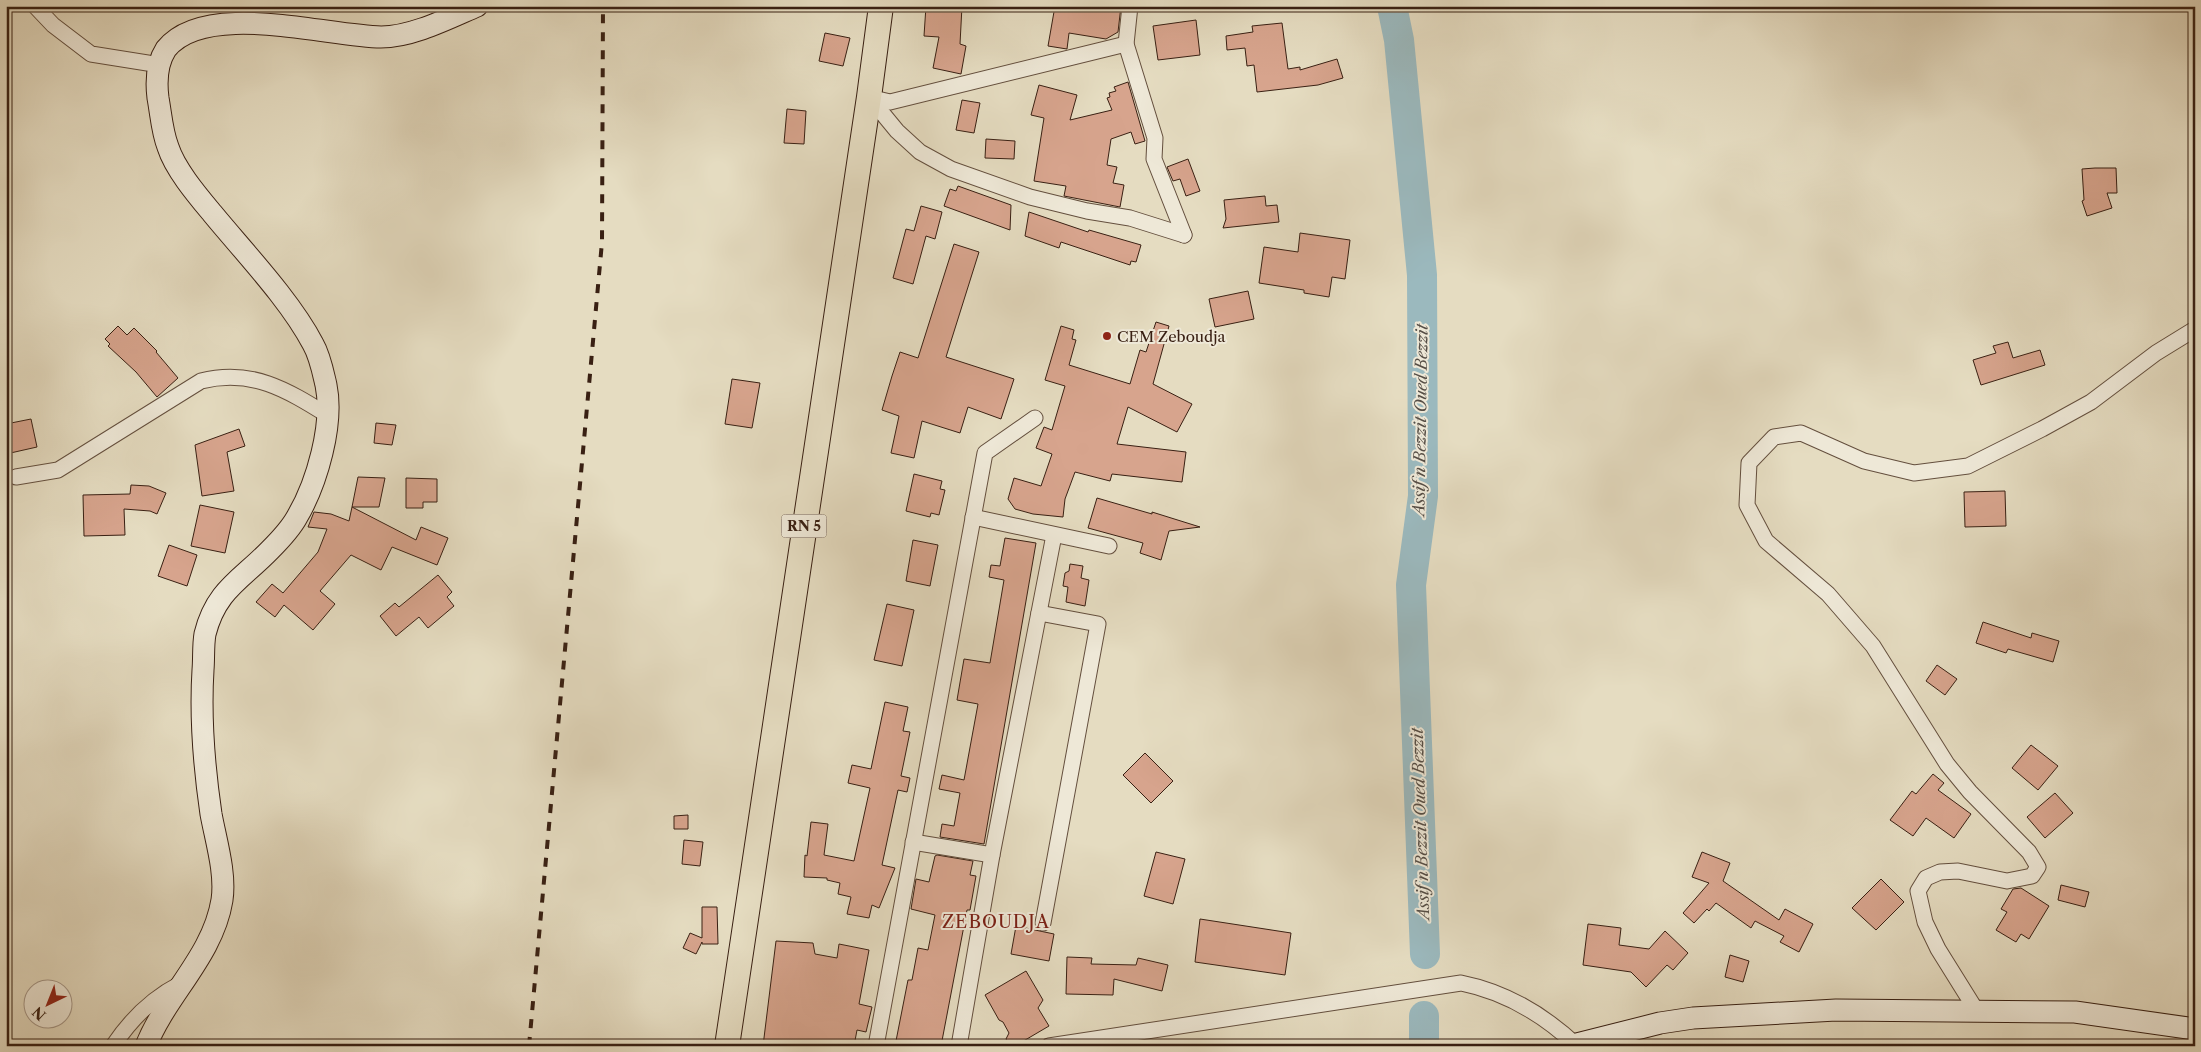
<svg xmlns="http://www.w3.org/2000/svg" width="2201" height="1052" viewBox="0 0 2201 1052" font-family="'Libre Caslon Text',serif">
<rect width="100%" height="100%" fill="#e5dcc1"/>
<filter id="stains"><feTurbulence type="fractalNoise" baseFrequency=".004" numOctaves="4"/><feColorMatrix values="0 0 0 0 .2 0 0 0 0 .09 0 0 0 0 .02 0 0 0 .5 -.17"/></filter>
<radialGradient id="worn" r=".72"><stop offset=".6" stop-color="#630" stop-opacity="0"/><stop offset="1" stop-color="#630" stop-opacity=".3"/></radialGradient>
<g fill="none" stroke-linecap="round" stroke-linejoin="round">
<g stroke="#9bb9be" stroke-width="30">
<path d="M 1392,6 L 1399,40 L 1422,275 L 1423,496 L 1411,585 L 1425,954"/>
<path d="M 1424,1046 L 1424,1016"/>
</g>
</g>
<g fill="#d7a48d" stroke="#392013">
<path d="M 926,6 L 962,6 L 960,44 L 966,46 L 961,74 L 933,68 L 939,37 L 924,36 Z"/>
<path d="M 1055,6 L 1121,6 L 1118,32 L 1106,39 L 1069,33 L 1067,49 L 1048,46 Z"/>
<path d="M 1196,20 L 1200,55 L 1158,60 L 1153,26 Z"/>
<path d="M 1282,23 L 1288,69 L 1300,67 L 1300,70 L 1337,59 L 1343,78 L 1318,85 L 1257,92 L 1254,65 L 1247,66 L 1245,48 L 1227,50 L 1226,36 L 1253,32 L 1252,26 Z"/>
<path d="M 825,33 L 850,38 L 843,66 L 819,61 Z"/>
<path d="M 1128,82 L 1145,141 L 1135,144 L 1131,132 L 1111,139 L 1107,165 L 1117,167 L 1113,183 L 1124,185 L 1120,207 L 1064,196 L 1066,186 L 1034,181 L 1044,118 L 1031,115 L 1039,85 L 1077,95 L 1070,120 L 1112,110 L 1107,98 L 1110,97 L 1109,93 L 1116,91 L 1114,87 Z"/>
<path d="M 962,100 L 980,103 L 974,133 L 956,130 Z"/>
<path d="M 787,109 L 806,111 L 804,144 L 784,143 Z"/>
<path d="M 986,139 L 1015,141 L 1014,159 L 985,158 Z"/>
<path d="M 1188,159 L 1200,191 L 1186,196 L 1180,179 L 1173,181 L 1167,167 Z"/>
<path d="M 2095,168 L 2116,168 L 2117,193 L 2107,193 L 2112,208 L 2087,216 L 2082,201 L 2084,200 L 2082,169 Z"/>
<path d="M 958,186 L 1011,205 L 1010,230 L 944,206 L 950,189 L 956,191 Z"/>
<path d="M 1265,196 L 1266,206 L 1277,205 L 1279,222 L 1223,228 L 1226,219 L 1224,200 Z"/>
<path d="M 921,206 L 942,212 L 935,239 L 926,236 L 913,284 L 893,278 L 906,229 L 914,231 Z"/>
<path d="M 1029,212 L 1088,232 L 1089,230 L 1141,245 L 1136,262 L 1131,261 L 1130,265 L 1061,242 L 1059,248 L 1025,236 Z"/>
<path d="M 1300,233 L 1350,240 L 1345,279 L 1332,277 L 1329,297 L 1304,293 L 1304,290 L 1259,283 L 1264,247 L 1298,252 Z"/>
<path d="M 954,244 L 979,252 L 946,357 L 1014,379 L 1001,419 L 968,407 L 960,433 L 922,421 L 914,458 L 891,453 L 899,416 L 882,410 L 892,376 L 900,352 L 918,358 Z"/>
<path d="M 1248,291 L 1254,319 L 1215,327 L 1209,299 Z"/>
<path d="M 1156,322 L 1169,326 L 1153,384 L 1192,404 L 1177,432 L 1128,407 L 1117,444 L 1186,452 L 1182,482 L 1112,474 L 1110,481 L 1075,472 L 1065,499 L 1063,517 L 1033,514 L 1015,509 L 1008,499 L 1014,478 L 1041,486 L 1052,454 L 1036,448 L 1044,427 L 1052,430 L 1065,386 L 1045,380 L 1061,326 L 1074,330 L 1072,339 L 1076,340 L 1069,365 L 1130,384 L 1140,350 L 1146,352 Z"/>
<path d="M 118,326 L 127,335 L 134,328 L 157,351 L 156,352 L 178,378 L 157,397 L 136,372 L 108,346 L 110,344 L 105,339 Z"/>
<path d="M 2008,342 L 2013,358 L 2040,350 L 2045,365 L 1981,385 L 1973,360 L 1996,353 L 1993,346 Z"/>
<path d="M 732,379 L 760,383 L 752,428 L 725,424 Z"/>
<path d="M 31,419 L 37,447 L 6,454 L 6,424 Z"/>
<path d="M 376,423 L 396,425 L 392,445 L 374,443 Z"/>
<path d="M 239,429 L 245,446 L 227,452 L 234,491 L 202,496 L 195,445 Z"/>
<path d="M 914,474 L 942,481 L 940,489 L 945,490 L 939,515 L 931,513 L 930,517 L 906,511 Z"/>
<path d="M 358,477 L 385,478 L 379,507 L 352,507 Z"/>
<path d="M 406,478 L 437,479 L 437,502 L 423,502 L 423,508 L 406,508 Z"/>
<path d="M 131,485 L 149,486 L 166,493 L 157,514 L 150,511 L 124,509 L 125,535 L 84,536 L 83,495 L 130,494 Z"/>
<path d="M 2005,491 L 2006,526 L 1965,527 L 1964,492 Z"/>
<path d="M 1097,498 L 1152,514 L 1152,512 L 1200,527 L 1169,531 L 1161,560 L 1140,553 L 1143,543 L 1088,528 Z"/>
<path d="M 200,505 L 234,512 L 225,553 L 191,546 Z"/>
<path d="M 352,507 L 416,540 L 421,527 L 448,538 L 437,565 L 392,547 L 381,570 L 351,555 L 320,591 L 335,604 L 313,630 L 284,605 L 275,617 L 256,602 L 272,584 L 283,593 L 318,552 L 327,529 L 308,527 L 314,512 L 331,514 L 349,521 Z"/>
<path d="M 1005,538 L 1036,543 L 984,844 L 940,837 L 942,824 L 954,826 L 960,793 L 939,789 L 942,775 L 964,780 L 978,704 L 957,700 L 964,659 L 990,663 L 1004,580 L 989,577 L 991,565 L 1000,566 Z"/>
<path d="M 913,540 L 938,545 L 930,586 L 906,581 Z"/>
<path d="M 169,545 L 197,555 L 187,586 L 158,576 Z"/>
<path d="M 1070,564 L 1083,566 L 1081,578 L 1089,580 L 1085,606 L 1066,602 L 1068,587 L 1063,586 L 1065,573 L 1069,571 Z"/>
<path d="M 438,575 L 452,592 L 447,597 L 454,606 L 428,628 L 419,617 L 396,636 L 380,616 L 395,603 L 399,607 Z"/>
<path d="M 887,604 L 914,610 L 902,666 L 874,660 Z"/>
<path d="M 1983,622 L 2031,638 L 2032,633 L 2059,641 L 2053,662 L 2008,649 L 2006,653 L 1976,643 Z"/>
<path d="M 1937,665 L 1957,679 L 1945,695 L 1926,681 Z"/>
<path d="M 885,702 L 908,707 L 903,731 L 910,732 L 901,776 L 910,778 L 907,792 L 898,790 L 882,865 L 895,868 L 879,908 L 872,905 L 869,918 L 847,914 L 851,897 L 838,894 L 840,883 L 827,880 L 827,878 L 804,877 L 805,855 L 807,856 L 811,822 L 828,824 L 824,855 L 854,861 L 870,788 L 848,783 L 852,765 L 871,769 Z"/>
<path d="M 2031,745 L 2058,766 L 2038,790 L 2012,768 Z"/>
<path d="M 1145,753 L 1173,781 L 1151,803 L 1123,775 Z"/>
<path d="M 1933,774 L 1944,783 L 1938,790 L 1971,814 L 1954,838 L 1926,818 L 1913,836 L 1890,820 L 1912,791 L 1916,794 Z"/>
<path d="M 2055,793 L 2073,813 L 2045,838 L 2027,817 Z"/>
<path d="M 688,815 L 688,829 L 674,829 L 674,816 Z"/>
<path d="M 684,840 L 703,842 L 700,866 L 682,864 Z"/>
<path d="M 1156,852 L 1185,859 L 1173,904 L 1144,896 Z"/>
<path d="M 1702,852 L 1730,863 L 1723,881 L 1779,920 L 1785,909 L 1813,924 L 1799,952 L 1780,942 L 1784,936 L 1755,921 L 1751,928 L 1716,903 L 1709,911 L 1707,909 L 1694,923 L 1683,913 L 1709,883 L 1692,877 Z"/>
<path d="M 937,855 L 973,861 L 970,875 L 976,876 L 970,910 L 967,910 L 941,1046 L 895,1046 L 908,980 L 912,980 L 918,948 L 928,950 L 935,915 L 911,909 L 916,879 L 929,882 L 935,856 Z"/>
<path d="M 1881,879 L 1904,902 L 1876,930 L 1852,908 Z"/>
<path d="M 2061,885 L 2089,892 L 2085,907 L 2058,900 Z"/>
<path d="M 2021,888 L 2049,906 L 2029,939 L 2021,934 L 2016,942 L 1996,930 L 2007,912 L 2001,909 L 2013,889 Z"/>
<path d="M 702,907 L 717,907 L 718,944 L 702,944 L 702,942 L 696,954 L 683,948 L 690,933 L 702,938 Z"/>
<path d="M 1200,919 L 1291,933 L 1285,975 L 1195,962 Z"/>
<path d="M 1588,924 L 1621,928 L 1619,945 L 1649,949 L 1665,931 L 1688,953 L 1673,970 L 1667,965 L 1646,987 L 1631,972 L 1583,965 Z"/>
<path d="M 1016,926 L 1054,934 L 1049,961 L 1011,954 Z"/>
<path d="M 776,941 L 813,943 L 815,954 L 837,958 L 839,944 L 869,950 L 859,1004 L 872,1007 L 866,1032 L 857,1030 L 854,1046 L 763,1046 Z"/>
<path d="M 1730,955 L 1749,961 L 1743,982 L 1725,977 Z"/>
<path d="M 1067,957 L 1092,958 L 1091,964 L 1136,965 L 1138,958 L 1168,965 L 1162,991 L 1114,979 L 1113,995 L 1066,994 Z"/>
<path d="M 1026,971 L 1043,1000 L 1038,1008 L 1049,1026 L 1015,1046 L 1010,1046 L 1006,1039 L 1009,1033 L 1003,1022 L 999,1020 L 985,995 Z"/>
</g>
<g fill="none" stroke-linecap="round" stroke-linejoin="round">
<g stroke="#644f3e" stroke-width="17">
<g id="street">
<path d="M 35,6 L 53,25 L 91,54 L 160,65"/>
<path d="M 1130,6 L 1126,44 L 1155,138 L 1154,159 L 1184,235"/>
<path d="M 869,97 L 897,131 L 920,152 L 951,169 L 1030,197 L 1087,211 L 1130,218 L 1184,235"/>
<path d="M 869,97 L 890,102 L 1126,44"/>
<path d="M 16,477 L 58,470 L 201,381 C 252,368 287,390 329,416"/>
<path d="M 973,517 L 1109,546"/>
<path d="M 1039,613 L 1098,624 L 1043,923"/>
<path d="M 913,842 L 992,855"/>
<path d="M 1976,1010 L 1938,949 L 1925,922 L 1918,891 L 1926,878 L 1940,872 L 1958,871 L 2007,881 L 2032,876 L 2038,867 L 2029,852 L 1970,792 L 1947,764 L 1873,646 L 1828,594 L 1766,541 L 1747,505 L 1749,463 L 1774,437 L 1801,433 L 1864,461 L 1914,473 L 1968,466 L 2042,429 L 2091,402 L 2156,353 L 2195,329"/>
<path d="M 113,1046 C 131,1019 151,999 180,984"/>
<path d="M 876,1046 L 985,453 L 1035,418"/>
<path d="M 959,1046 L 992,855 L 1054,535"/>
<path d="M 1049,1046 L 1461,983 C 1506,992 1543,1014 1577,1046"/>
</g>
</g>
<g stroke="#392013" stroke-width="23">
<g id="secondary">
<path d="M 146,1046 C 166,995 213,956 222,900 C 226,873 216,841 211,814 C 204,766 200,718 203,670 C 204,659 203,645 205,634 C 216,590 241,580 270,550 C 279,541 291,528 297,517 C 317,483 334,424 326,385 C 323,372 320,356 313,344 C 290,300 244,252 212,213 C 197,195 175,169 168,147 C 162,132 161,114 158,98 C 156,82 157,63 166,49 C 205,0 326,36 381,37 C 412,37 449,18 477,6"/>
<path d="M 1569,1046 L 1660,1023 L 1693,1018 L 1836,1010 L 2075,1012 L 2195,1029"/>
</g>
</g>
<g stroke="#392013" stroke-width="26">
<path id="primary" d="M 727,1046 L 869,97 L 881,6"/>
</g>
<use href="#street" stroke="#eee8d7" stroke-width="15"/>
<use href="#secondary" stroke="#eee8d7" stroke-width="21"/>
<use href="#primary" stroke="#e5dcc1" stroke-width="24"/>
<path stroke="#392013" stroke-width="4" stroke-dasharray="9 9" stroke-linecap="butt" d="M 529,1046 L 602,242 L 603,6"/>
</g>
<circle fill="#8f2418" stroke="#eee8d7" stroke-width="2" cx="1107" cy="336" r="5"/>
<g text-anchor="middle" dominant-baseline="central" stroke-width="4" stroke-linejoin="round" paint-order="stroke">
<rect fill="#eee8d7" stroke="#6f5c4e" stroke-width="1" x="781.5" y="514.5" width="45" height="23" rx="4"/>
<g font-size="14" font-weight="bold" fill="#392013">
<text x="804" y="526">RN 5</text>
</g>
<g font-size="15" fill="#392013" stroke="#eee8d7" text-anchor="start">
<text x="1117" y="336">CEM Zeboudja</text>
</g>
<g font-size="16" font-style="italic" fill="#564e46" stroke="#eee8d7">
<text transform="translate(1420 420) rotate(-89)">Assif n Bezzit Oued Bezzit</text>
<text transform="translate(1420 824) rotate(-92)">Assif n Bezzit Oued Bezzit</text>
</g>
<g font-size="18" letter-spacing="1" fill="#7a1f14" stroke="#eee8d7">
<text x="996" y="922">ZEBOUDJA</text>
</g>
</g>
<rect width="2201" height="1052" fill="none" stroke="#e5dcc1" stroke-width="25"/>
<rect x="8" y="8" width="2186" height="1037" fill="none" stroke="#392013" stroke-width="2.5"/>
<rect x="12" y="12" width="2176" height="1027" fill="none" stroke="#392013"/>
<g transform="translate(48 1004) rotate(223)"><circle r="24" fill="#eee8d7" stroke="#a69889"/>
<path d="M0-4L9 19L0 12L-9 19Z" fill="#8f2418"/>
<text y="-8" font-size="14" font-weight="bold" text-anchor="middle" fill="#392013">N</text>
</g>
<rect width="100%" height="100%" filter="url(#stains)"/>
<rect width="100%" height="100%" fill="url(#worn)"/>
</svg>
